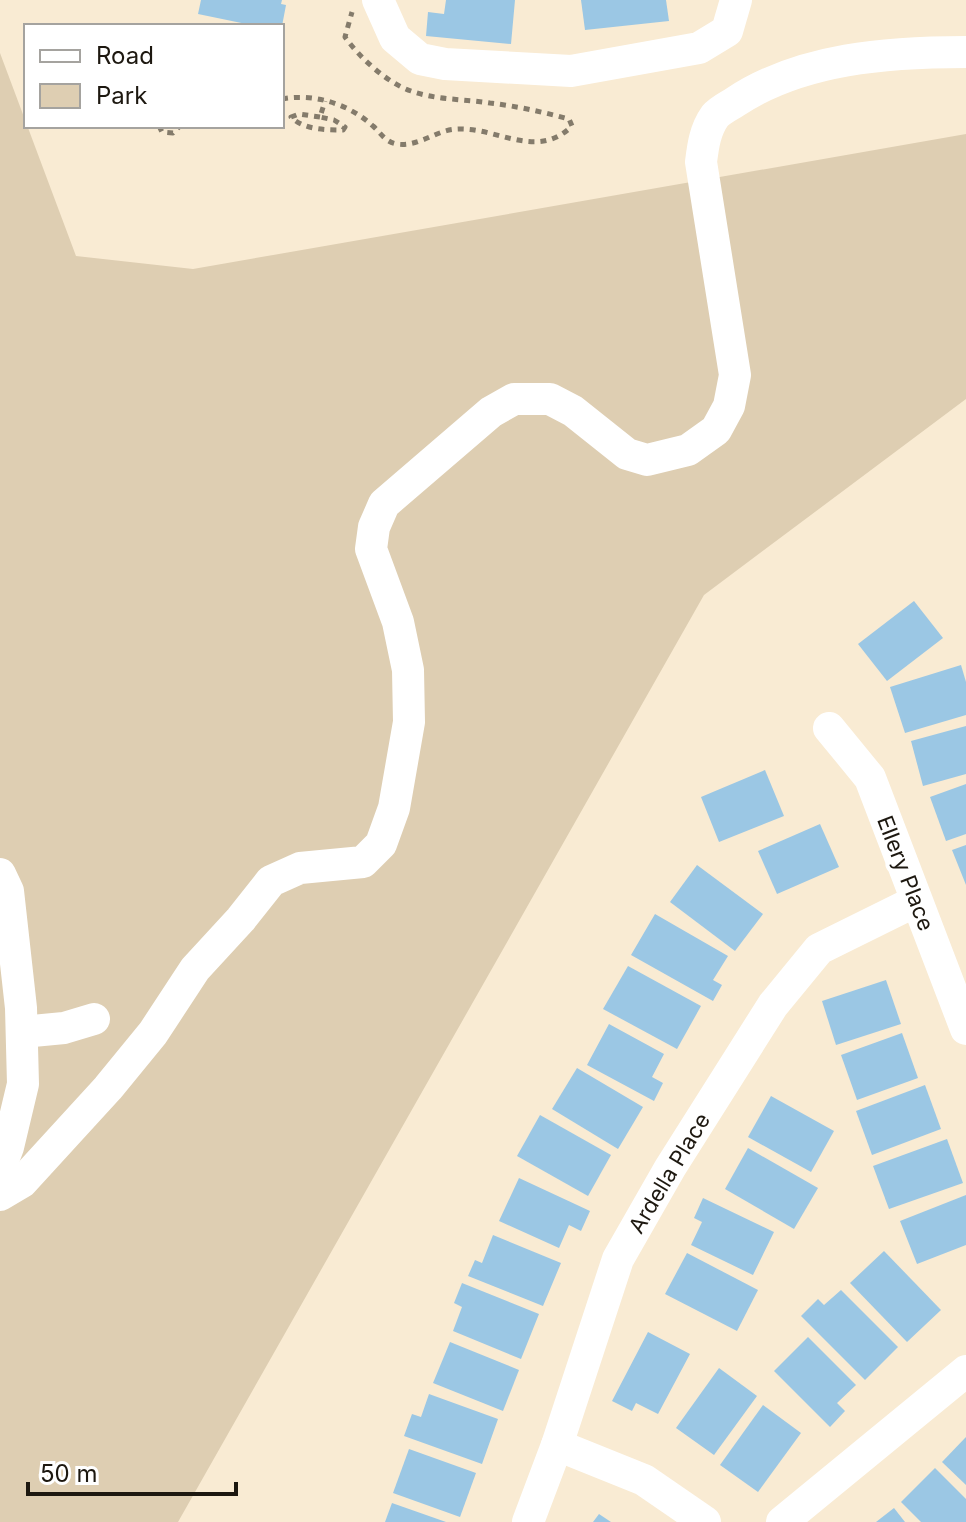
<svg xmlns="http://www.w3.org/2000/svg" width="966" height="1522" viewBox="0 0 966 1522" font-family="Inter,sans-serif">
<rect width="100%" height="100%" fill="#f9ebd3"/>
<path fill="#deceb2" d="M 0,53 L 76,256 L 193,269 L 966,134 L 966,399 L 704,595 L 178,1522 L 0,1522 Z"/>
<g fill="#9bc7e4">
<path d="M 201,0 L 282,0 L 281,4 L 286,5 L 282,26 L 256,26 L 198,14 Z"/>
<path d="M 446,0 L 515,0 L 511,44 L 426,36 L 428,12 L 444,14 Z"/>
<path d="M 581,0 L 666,0 L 669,21 L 585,30 Z"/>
<path d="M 914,601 L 943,638 L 887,681 L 858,644 Z"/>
<path d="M 961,665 L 966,682 L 966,715 L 905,733 L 890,687 Z"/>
<path d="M 966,726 L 966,774 L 923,786 L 911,741 Z"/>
<path d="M 765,770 L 784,816 L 719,842 L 701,797 Z"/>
<path d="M 966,784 L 966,834 L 946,841 L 930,797 Z"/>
<path d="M 820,824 L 839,867 L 777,894 L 758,851 Z"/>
<path d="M 966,845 L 966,885 L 952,850 Z"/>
<path d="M 697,865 L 763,914 L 735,951 L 670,902 Z"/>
<path d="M 655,914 L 728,956 L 713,980 L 722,985 L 713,1001 L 631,955 Z"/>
<path d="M 628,966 L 701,1006 L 677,1049 L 603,1009 Z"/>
<path d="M 886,980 L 901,1024 L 836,1045 L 822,1001 Z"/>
<path d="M 609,1024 L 664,1054 L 652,1077 L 663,1083 L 654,1101 L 587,1065 Z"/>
<path d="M 902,1033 L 918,1078 L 857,1100 L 841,1055 Z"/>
<path d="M 577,1068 L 643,1107 L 618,1149 L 552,1109 Z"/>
<path d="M 925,1085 L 941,1129 L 872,1155 L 856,1111 Z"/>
<path d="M 771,1096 L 834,1131 L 811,1172 L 748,1137 Z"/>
<path d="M 540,1115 L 611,1155 L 588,1196 L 517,1156 Z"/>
<path d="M 947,1139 L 963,1183 L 889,1209 L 873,1166 Z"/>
<path d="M 748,1148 L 818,1188 L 794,1229 L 725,1189 Z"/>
<path d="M 519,1178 L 590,1211 L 581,1231 L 569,1225 L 559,1248 L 499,1221 Z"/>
<path d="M 966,1195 L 966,1245 L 917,1264 L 900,1221 Z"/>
<path d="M 703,1198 L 774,1232 L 753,1275 L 691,1245 L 702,1222 L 694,1218 Z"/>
<path d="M 493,1235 L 561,1263 L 543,1306 L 468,1276 L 475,1260 L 482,1263 Z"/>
<path d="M 884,1251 L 941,1310 L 907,1342 L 850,1283 Z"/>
<path d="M 687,1253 L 758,1290 L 737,1331 L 665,1294 Z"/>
<path d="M 462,1283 L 539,1314 L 521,1359 L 453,1331 L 462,1307 L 454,1303 Z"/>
<path d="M 841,1290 L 898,1347 L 865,1380 L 801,1316 L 818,1299 L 824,1305 Z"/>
<path d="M 648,1332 L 690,1354 L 658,1414 L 636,1403 L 632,1411 L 612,1401 Z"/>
<path d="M 808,1337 L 856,1385 L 837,1403 L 845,1411 L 830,1427 L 774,1371 Z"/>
<path d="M 450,1342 L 519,1370 L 503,1411 L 433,1383 Z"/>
<path d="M 719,1368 L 757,1396 L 714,1455 L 676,1428 Z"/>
<path d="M 429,1394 L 498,1419 L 482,1464 L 404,1436 L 412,1414 L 421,1417 Z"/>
<path d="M 763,1405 L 801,1433 L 758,1492 L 720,1465 Z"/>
<path d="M 966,1437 L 966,1485 L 942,1462 Z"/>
<path d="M 409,1449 L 476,1473 L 460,1517 L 393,1493 Z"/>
<path d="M 935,1468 L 966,1499 L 966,1522 L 921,1522 L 901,1502 Z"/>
<path d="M 392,1503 L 446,1522 L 385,1522 Z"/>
<path d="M 894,1508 L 905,1522 L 876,1522 Z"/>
<path d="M 599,1514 L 611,1522 L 593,1522 Z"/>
</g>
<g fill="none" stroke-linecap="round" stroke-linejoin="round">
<g stroke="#847b6b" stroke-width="5" stroke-dasharray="6 6" stroke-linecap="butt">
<path d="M 282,99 C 314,93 349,104 373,126 C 381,133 385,142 397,144 C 415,147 432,134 449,130 C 492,122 534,163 572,126 L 569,119 C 543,112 516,106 490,103 C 464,99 436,100 411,91 C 387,83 359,57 345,37 L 352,12"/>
<path d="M 320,117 L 299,114 L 291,117 C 304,130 326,130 343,130 L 345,127 L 334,120 L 320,117 L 325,101"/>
<path d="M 159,126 L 162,132 L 173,133 L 180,126"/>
</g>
<g stroke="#fff" stroke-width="32">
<path d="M 378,0 L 395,38 L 420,59 L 445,64 L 571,71 L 699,48 L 727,31 L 736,0"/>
<path d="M 829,728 L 870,778 L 966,1029"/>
<path d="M 0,874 L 8,891 L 21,1008 L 23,1084 L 8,1147 L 0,1168"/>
<path d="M 22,1032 L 64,1028 L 94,1019"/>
<path d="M 0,1195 L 22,1182 L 108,1088 L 153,1033 L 195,969 L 241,919 L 271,881 L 300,868 L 363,862 L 381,844 L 394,808 L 409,722 L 408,670 L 398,622 L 371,549 L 374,527 L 384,504 L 491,412 L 514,399 L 550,399 L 573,411 L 627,454 L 647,460 L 688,450 L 716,430 L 729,406 L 735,375 L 701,162 C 703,146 705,130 715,116 C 720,110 729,106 735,102 C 801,58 889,52 966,52"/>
<path d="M 557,1445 L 644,1480 L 705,1522"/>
<path d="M 528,1522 L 557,1445 L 618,1259 L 670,1168 L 773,1005 L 819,949 L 916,901"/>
<path d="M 782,1522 L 966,1371"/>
</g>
</g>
<g text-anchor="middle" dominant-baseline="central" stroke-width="8" stroke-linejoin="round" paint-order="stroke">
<g font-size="22" fill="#1d1810" stroke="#fff">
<text transform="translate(906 873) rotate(69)">Ellery Place</text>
<text transform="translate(669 1173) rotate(-59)">Ardella Place</text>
</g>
</g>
<rect x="24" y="24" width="260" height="104" fill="#ffffff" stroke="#a5a39f" stroke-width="2"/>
<rect x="40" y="50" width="40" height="12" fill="#ffffff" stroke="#a5a39f" stroke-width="2"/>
<text x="96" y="64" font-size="24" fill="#1d1810">Road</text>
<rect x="40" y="84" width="40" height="24" fill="#deceb2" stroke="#a5a39f" stroke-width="2"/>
<text x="96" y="104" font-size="24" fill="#1d1810">Park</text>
<path d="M28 1482v12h208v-12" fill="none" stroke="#1d1810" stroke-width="4"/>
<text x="40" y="1482" font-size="24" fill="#1d1810" stroke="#ffffff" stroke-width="6" paint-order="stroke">50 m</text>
</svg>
